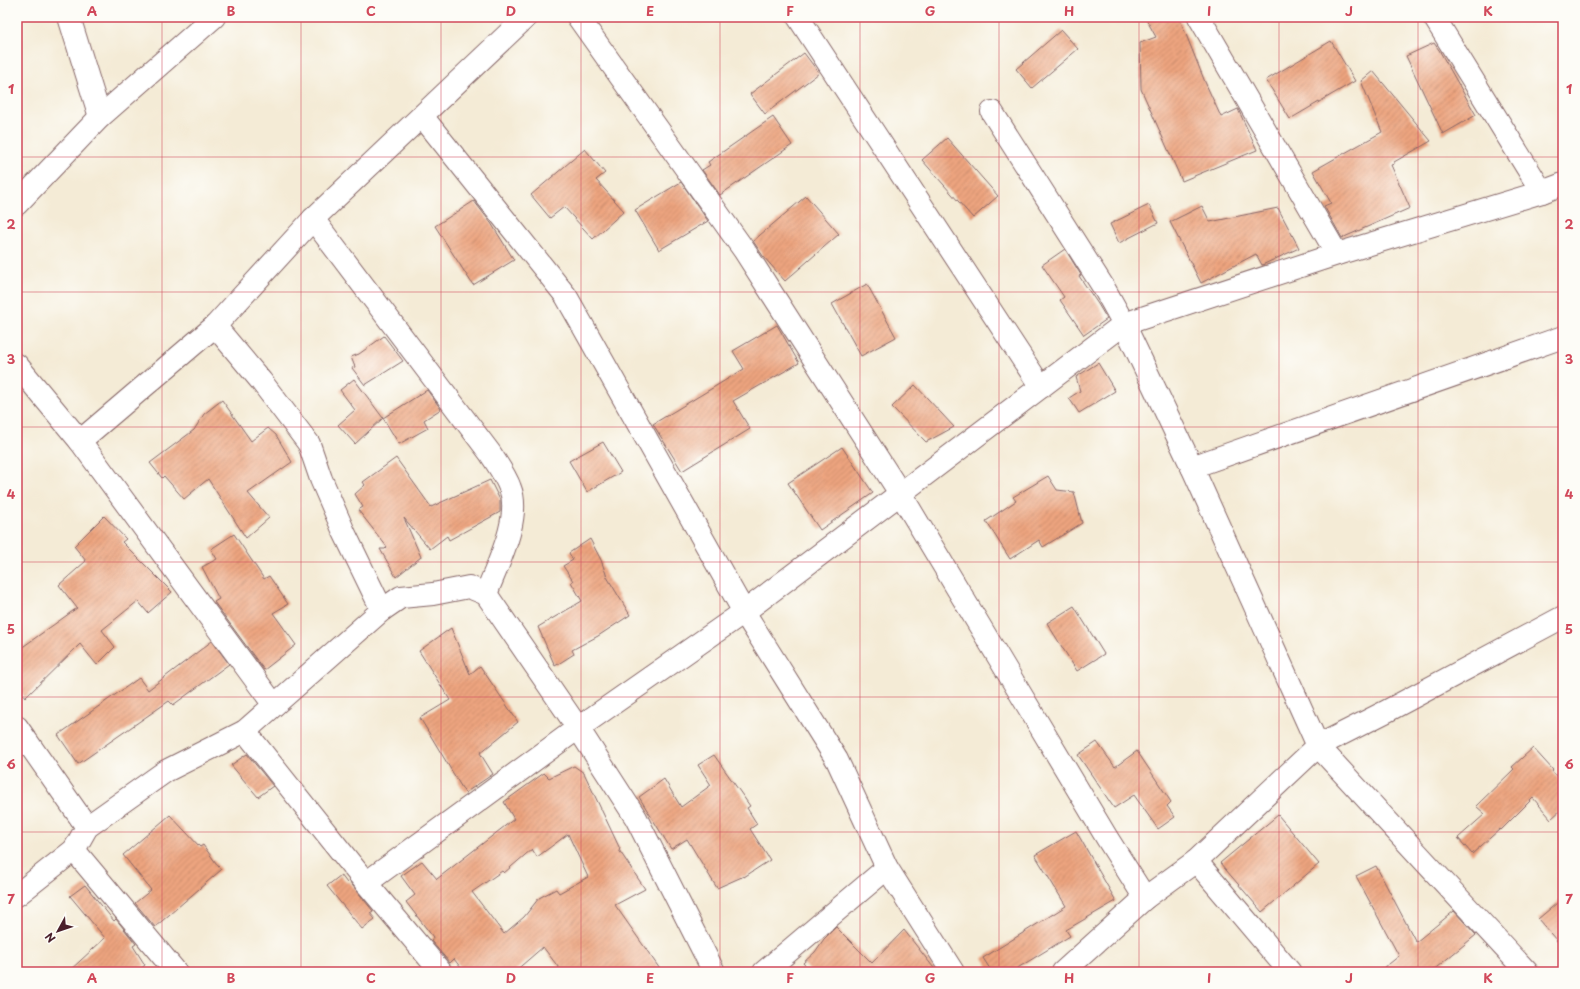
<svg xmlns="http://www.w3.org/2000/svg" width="1580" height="989" viewBox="0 0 1580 989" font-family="'Playpen Sans',sans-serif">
<defs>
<pattern id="building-hatch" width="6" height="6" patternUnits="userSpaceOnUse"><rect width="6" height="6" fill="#eda47f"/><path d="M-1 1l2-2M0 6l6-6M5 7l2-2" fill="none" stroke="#c28568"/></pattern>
</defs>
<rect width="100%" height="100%" fill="#fdfcf7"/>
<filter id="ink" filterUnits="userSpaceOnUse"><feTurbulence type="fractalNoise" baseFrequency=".025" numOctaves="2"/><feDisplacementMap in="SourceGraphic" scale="8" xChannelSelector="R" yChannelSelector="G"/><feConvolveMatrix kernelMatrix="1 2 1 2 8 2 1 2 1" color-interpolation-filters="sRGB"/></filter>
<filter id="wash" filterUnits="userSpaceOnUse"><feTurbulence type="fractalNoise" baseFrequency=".012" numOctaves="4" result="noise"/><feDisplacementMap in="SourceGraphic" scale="16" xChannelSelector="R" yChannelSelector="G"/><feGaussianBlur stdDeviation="0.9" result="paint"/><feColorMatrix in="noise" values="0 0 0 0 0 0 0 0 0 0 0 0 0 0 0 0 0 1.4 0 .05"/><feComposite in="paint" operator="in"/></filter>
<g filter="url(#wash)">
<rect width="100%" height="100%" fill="#f4ebd6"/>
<g id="blocks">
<g fill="url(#building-hatch)" fill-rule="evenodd">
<path d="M 1145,17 L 1179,17 L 1205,82 L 1221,117 L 1238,109 L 1257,150 L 1182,181 L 1141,89 L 1140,43 L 1156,37 Z"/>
<path d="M 1061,30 L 1078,49 L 1032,88 L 1016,69 Z"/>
<path d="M 1331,41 L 1355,81 L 1290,119 L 1266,80 Z"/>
<path d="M 1434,43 L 1439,50 L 1476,115 L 1443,134 L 1406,56 Z"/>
<path d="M 804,53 L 819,73 L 765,114 L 750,94 Z"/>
<path d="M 1373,71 L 1431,141 L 1394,162 L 1394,164 L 1391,165 L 1410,208 L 1342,238 L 1324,206 L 1331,203 L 1313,171 L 1382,132 L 1361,81 Z"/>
<path d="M 773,117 L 792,145 L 720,195 L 702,170 L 710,165 L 708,162 Z"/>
<path d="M 947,138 L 998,196 L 973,218 L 922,160 Z"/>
<path d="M 585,149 L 605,173 L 596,180 L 624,211 L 593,239 L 564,207 L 550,218 L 531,195 Z"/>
<path d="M 681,182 L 708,221 L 659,250 L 635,210 Z"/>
<path d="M 806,196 L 839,234 L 785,281 L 763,256 L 753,241 Z"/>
<path d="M 474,201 L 491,223 L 514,260 L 473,285 L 435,226 Z"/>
<path d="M 1149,205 L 1158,223 L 1119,243 L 1110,224 Z"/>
<path d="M 1202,206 L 1210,222 L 1278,208 L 1299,248 L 1262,265 L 1256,254 L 1201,283 L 1170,222 Z"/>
<path d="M 1065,249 L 1081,275 L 1079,276 L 1098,304 L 1107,319 L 1084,335 L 1060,300 L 1064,297 L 1042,265 Z"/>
<path d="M 867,284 L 896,337 L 861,356 L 832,304 Z"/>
<path d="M 777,325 L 799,363 L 733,401 L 750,429 L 682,471 L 653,424 L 744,369 L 733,351 Z"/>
<path d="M 384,336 L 403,361 L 365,385 L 352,368 L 355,367 L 351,357 L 359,354 Z"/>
<path d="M 1098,363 L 1115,391 L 1079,413 L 1069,398 L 1080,391 L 1076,377 Z"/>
<path d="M 354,379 L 383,418 L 427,390 L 441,409 L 424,420 L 428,428 L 399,444 L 383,418 L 355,444 L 338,425 L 355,410 L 340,390 Z"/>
<path d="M 915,385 L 954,427 L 926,442 L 892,407 Z"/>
<path d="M 222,400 L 251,441 L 268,428 L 276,435 L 292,462 L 248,493 L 269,518 L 246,538 L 208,479 L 184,499 L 164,476 L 162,478 L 150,463 L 194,430 L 204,414 Z"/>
<path d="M 603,442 L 621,472 L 587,492 L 569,461 Z"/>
<path d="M 842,447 L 873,493 L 820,530 L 788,483 Z"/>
<path d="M 396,458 L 431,507 L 490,480 L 500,500 L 500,512 L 449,540 L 447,536 L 430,549 L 404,518 L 421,557 L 396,577 L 380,549 L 385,549 L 387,547 L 358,510 L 363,507 L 355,494 L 365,485 L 363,482 Z"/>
<path d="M 1048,476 L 1057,490 L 1074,492 L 1082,523 L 1043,547 L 1039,540 L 1010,559 L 986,521 L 1016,501 L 1013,497 Z"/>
<path d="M 104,516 L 126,539 L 122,542 L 172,592 L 148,613 L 138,601 L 102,630 L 115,647 L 97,665 L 80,644 L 25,698 L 17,687 L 17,651 L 77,608 L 59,585 L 86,561 L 74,546 Z"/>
<path d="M 234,534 L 264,579 L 269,576 L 288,604 L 273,613 L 296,645 L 264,670 L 214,602 L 219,599 L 202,567 L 217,559 L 211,549 Z"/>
<path d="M 590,539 L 601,560 L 607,577 L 630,615 L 598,636 L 572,650 L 574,654 L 555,666 L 538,627 L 582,601 L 571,582 L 573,581 L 563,566 L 573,560 L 569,553 Z"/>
<path d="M 1074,606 L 1104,654 L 1077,671 L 1047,623 Z"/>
<path d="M 451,628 L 470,674 L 480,666 L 518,722 L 480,753 L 493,774 L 465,793 L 420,718 L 450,700 L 419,651 Z"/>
<path d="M 212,641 L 229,664 L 173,705 L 169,701 L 78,764 L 58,735 L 139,678 L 148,690 Z"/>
<path d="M 1097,742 L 1115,767 L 1137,751 L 1171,802 L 1167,806 L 1175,817 L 1158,829 L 1134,795 L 1114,808 L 1078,755 Z"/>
<path d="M 1533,748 L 1553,770 L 1552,771 L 1563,784 L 1563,808 L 1551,819 L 1533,798 L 1501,830 L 1500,829 L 1472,854 L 1458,838 L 1485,814 L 1476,806 L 1514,769 L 1512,767 Z"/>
<path d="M 247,754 L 273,786 L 258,797 L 231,765 Z"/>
<path d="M 714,755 L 750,806 L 747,808 L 757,824 L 750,829 L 770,860 L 744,877 L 744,876 L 717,888 L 687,839 L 671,849 L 639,797 L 664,779 L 681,807 L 711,785 L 698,765 Z"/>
<path d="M 574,766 L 584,773 L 620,849 L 619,850 L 645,889 L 615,905 L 662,972 L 562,972 L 543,947 L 514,972 L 464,972 L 454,959 L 450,963 L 431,941 L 433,937 L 406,902 L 415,895 L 401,876 L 422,861 L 437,879 L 514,819 L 504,802 L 544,773 L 549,778 ZM 568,834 L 588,877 L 559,893 L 556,889 L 539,898 L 524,917 L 504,934 L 472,892 L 502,871 L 504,873 L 532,849 L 537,857 Z"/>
<path d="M 170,815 L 200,847 L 203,845 L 221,870 L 155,927 L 135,903 L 151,890 L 123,855 Z"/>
<path d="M 1278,815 L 1319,864 L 1262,912 L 1220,863 Z"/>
<path d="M 1076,831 L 1116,901 L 1066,930 L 1070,936 L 1011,972 L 992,972 L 983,958 L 1066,906 L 1035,855 Z"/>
<path d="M 1376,866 L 1416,942 L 1454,911 L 1476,935 L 1431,972 L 1379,972 L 1399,956 L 1356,876 Z"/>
<path d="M 341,875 L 347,883 L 349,881 L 373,911 L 370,913 L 375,919 L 362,929 L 327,886 Z"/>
<path d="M 85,885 L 114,921 L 116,919 L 136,944 L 133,946 L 145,965 L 137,972 L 68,972 L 105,938 L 70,896 Z"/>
<path d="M 1563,898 L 1563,948 L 1538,919 Z"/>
<path d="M 836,927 L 872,963 L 904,930 L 937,972 L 811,972 L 803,963 L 815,952 L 824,939 Z"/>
</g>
</g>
</g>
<g filter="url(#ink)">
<use href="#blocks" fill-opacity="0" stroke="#866667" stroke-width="1"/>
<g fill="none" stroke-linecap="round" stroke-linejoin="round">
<g stroke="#866667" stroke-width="24">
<g id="minor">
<path d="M 69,17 L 100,117"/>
<path d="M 578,17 L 744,250 L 900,493 L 1107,838 L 1145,898"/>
<path d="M 798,17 L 1041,387"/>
<path d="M 1199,17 L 1337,254"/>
<path d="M 1434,17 L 1542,192"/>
<path d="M 992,112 L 1104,288 L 1124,324 L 1192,467 L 1318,746 L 1527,972"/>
<path d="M 422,116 L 566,296 L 744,612 L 837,760 L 887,868 L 953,972"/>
<path d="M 17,204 L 100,117 L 214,17"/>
<path d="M 313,219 L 490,453 C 497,464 506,476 510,488 C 522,518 497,565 486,594"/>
<path d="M 215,326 L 261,381 L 309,444 L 321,479 L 344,532 L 382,610"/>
<path d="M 17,365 L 80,441 L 274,705"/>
<path d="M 80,441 L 215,326 L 313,219 L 526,17"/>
<path d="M 1192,467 L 1563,337"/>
<path d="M 17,727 L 87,827"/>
<path d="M 245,731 L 366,883 L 441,972"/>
<path d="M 74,850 L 176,972"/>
<path d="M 1196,861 L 1290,972"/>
<path d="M 366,883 L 578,728 L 744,612 L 1124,324 L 1337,254 L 1542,192 L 1563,184"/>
<path d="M 17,895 L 74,850 L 87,827 L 166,771 L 245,731 L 382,610 L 401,597 L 433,594 L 469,587 L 486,594 L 578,728 L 636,818 L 714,972"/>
<path d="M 764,972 L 887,868"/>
<path d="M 1063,972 L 1145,898 L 1196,861 L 1318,746 L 1387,711 L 1563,617"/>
</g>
</g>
<use href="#minor" stroke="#fff" stroke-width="22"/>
</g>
</g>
<path fill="none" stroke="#d1495b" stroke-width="1" stroke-opacity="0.55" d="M 162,17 L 162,972M 301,17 L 301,972M 441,17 L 441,972M 581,17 L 581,972M 720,17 L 720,972M 860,17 L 860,972M 999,17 L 999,972M 1139,17 L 1139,972M 1279,17 L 1279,972M 1418,17 L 1418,972M 17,157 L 1563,157M 17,292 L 1563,292M 17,427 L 1563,427M 17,562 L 1563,562M 17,697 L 1563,697M 17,832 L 1563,832"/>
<rect width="1580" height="989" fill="none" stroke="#fdfcf7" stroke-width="44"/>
<g transform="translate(58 931) rotate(230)" stroke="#fdfcf7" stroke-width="3" paint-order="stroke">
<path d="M0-3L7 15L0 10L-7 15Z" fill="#4a1f2b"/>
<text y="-6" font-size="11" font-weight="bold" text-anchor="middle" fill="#4a1f2b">N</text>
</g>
<rect x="22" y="22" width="1536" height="945" fill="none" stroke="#d1495b" stroke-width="1.5"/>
<g font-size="13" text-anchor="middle" font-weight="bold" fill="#d1495b">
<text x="92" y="16">A</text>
<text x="231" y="16">B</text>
<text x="371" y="16">C</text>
<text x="511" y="16">D</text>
<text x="650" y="16">E</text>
<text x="790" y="16">F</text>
<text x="930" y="16">G</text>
<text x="1069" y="16">H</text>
<text x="1209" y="16">I</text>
<text x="1349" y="16">J</text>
<text x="1488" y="16">K</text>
<text x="11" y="94">1</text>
<text x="1569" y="94">1</text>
<text x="11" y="229">2</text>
<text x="1569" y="229">2</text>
<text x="11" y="364">3</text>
<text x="1569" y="364">3</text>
<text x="11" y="499">4</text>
<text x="1569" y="499">4</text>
<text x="11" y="634">5</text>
<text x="1569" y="634">5</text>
<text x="11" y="769">6</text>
<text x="1569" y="769">6</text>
<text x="11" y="904">7</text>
<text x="1569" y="904">7</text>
<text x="92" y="983">A</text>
<text x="231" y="983">B</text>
<text x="371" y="983">C</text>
<text x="511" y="983">D</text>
<text x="650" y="983">E</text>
<text x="790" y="983">F</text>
<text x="930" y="983">G</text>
<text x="1069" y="983">H</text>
<text x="1209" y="983">I</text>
<text x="1349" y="983">J</text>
<text x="1488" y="983">K</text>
</g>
</svg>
